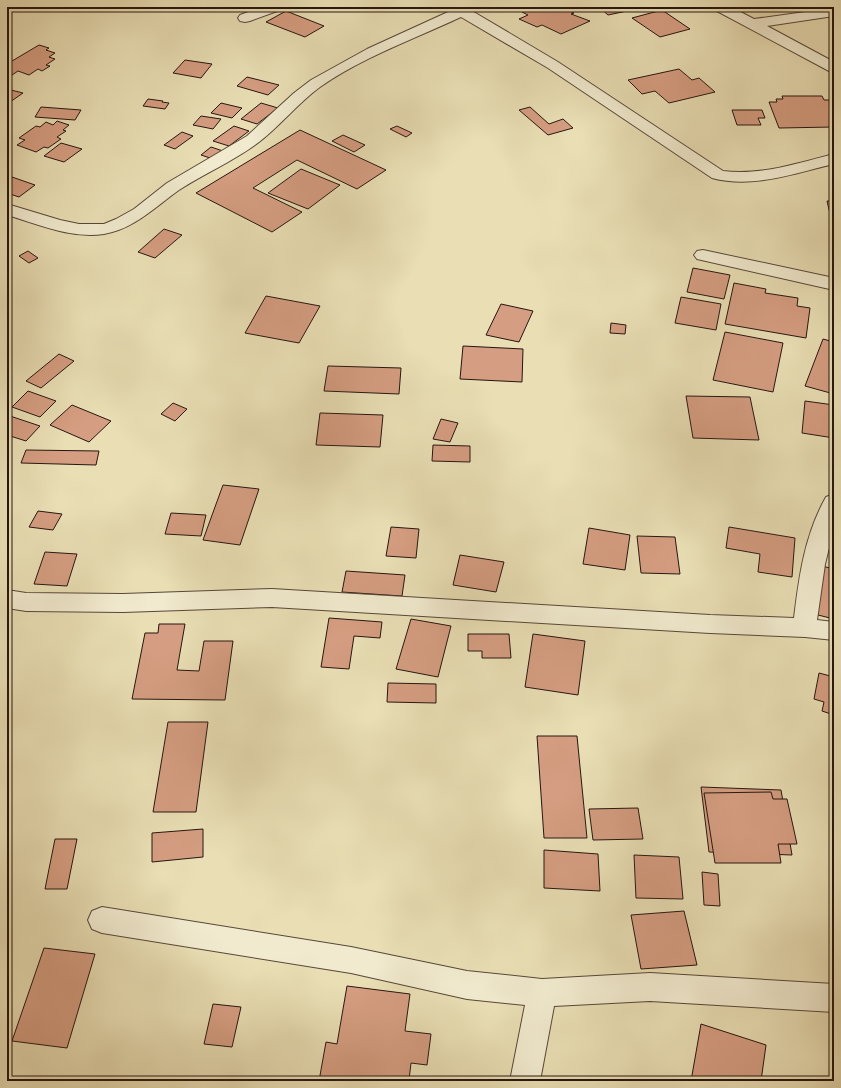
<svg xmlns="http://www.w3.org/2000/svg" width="841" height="1088" viewBox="0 0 841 1088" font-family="'Libre Caslon Text',serif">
<rect width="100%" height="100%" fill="#e9deb4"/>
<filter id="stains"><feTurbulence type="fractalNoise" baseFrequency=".005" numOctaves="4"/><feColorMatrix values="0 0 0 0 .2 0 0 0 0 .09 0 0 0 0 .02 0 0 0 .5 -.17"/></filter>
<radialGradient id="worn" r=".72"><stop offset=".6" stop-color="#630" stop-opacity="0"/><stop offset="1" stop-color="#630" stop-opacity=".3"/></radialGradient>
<g fill="#d59d81" stroke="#261610">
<path d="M 534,7 L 561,7 L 574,13 L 571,14 L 590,21 L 561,34 L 542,25 L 537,27 L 519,19 L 528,15 L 522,12 Z"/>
<path d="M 599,7 L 646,7 L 608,15 Z"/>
<path d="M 662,10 L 690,29 L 660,37 L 632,18 Z"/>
<path d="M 286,11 L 324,26 L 305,37 L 266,22 Z"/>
<path d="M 39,45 L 49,48 L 46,50 L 55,53 L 49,57 L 55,59 L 46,65 L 50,66 L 42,71 L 38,69 L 29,75 L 18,71 L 12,75 L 7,74 L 7,64 Z"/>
<path d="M 185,60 L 212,64 L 201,78 L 173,73 Z"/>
<path d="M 679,69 L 692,80 L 699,78 L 715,92 L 669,103 L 655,91 L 642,94 L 628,80 Z"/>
<path d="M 247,77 L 279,85 L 268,95 L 237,86 Z"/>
<path d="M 7,89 L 23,93 L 10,102 L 7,102 Z"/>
<path d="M 782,96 L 822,96 L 824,100 L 834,100 L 834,127 L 779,128 L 769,102 L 777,102 L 776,99 L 783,99 Z"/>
<path d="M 148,99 L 163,101 L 162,102 L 169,103 L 165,109 L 143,106 Z"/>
<path d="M 221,103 L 242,108 L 232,118 L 211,113 Z"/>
<path d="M 261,103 L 278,108 L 257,124 L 241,119 Z"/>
<path d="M 41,107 L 81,110 L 75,120 L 35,117 Z"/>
<path d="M 530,107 L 549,124 L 563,119 L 573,128 L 548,135 L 519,110 Z"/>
<path d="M 732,110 L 762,110 L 765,118 L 758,118 L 761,125 L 737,125 Z"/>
<path d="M 201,116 L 221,119 L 213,129 L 193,125 Z"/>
<path d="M 57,121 L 69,125 L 63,130 L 66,131 L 57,137 L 61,139 L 48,148 L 44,147 L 36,152 L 17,145 L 25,140 L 19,138 L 36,126 L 40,127 L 46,122 L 53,125 Z"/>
<path d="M 234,126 L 249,131 L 229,146 L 213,141 Z"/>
<path d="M 397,126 L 412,133 L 406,137 L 390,129 Z"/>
<path d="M 300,130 L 386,170 L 357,189 L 297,160 L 253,188 L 302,212 L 272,232 L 196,193 Z"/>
<path d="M 182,132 L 193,136 L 175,149 L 164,145 Z"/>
<path d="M 343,135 L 365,145 L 354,152 L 332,141 Z"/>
<path d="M 61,143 L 82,149 L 64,162 L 44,156 Z"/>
<path d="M 211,147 L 226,152 L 216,160 L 201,155 Z"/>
<path d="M 301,169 L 340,185 L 308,209 L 268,193 Z"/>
<path d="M 12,177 L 35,185 L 19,197 L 7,193 L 7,181 Z"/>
<path d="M 827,201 L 834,201 L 834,231 Z"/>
<path d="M 164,229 L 182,235 L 155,258 L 138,252 Z"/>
<path d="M 28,251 L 38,258 L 29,263 L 19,256 Z"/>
<path d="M 693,268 L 730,275 L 724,299 L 687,292 Z"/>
<path d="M 734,283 L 766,289 L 765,293 L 798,298 L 797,306 L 810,308 L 806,338 L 725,324 Z"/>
<path d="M 266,296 L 320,306 L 299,343 L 245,333 Z"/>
<path d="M 681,297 L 721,304 L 716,330 L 675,323 Z"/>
<path d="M 501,304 L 533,311 L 519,342 L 486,335 Z"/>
<path d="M 611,323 L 626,325 L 625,334 L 610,333 Z"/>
<path d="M 725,332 L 783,343 L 773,392 L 713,380 Z"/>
<path d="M 823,339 L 834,342 L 834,394 L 805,386 Z"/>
<path d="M 463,346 L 523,349 L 522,382 L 460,379 Z"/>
<path d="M 59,354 L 74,361 L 41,388 L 26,381 Z"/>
<path d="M 328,366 L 401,368 L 399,394 L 324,391 Z"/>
<path d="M 28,391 L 56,401 L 40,417 L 12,407 Z"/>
<path d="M 686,396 L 750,397 L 759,440 L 693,438 Z"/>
<path d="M 805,401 L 834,405 L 834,438 L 802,433 Z"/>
<path d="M 173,403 L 187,409 L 175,421 L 161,414 Z"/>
<path d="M 72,405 L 111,421 L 89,442 L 50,425 Z"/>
<path d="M 320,413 L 383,415 L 380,447 L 316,445 Z"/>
<path d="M 7,415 L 40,426 L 26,441 L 7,435 Z"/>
<path d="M 441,419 L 458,423 L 450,442 L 433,439 Z"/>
<path d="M 433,445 L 470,446 L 470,462 L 432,461 Z"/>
<path d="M 26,450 L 99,451 L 96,465 L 21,463 Z"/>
<path d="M 223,485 L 259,489 L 240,545 L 203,540 Z"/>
<path d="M 38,511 L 62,514 L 53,530 L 29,527 Z"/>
<path d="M 171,513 L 206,515 L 201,536 L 165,534 Z"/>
<path d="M 391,527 L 419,529 L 416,558 L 386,556 Z"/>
<path d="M 729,527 L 795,538 L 792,577 L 758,572 L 760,554 L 726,548 Z"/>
<path d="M 589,528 L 630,535 L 625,570 L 583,564 Z"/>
<path d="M 637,536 L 675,537 L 680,574 L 641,573 Z"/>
<path d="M 45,552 L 77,554 L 67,586 L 34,584 Z"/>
<path d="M 460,555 L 504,562 L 496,592 L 453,585 Z"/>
<path d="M 818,565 L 834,569 L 834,619 L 810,613 Z"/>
<path d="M 346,571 L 405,575 L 402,596 L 342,592 Z"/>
<path d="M 329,618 L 382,622 L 380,638 L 354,636 L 349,669 L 321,667 Z"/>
<path d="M 411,619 L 451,626 L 438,677 L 396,669 Z"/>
<path d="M 159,624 L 185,624 L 177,670 L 199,671 L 204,641 L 233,641 L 225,700 L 132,699 L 145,633 L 158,633 Z"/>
<path d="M 468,634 L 509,634 L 511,658 L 482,658 L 482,651 L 468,651 Z"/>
<path d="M 533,634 L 585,641 L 578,695 L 525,687 Z"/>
<path d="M 819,673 L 834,677 L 834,715 L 822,711 L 824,702 L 814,699 Z"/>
<path d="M 388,683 L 436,684 L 436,703 L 387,702 Z"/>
<path d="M 168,722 L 208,722 L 196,812 L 153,812 Z"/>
<path d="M 537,736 L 577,736 L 587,838 L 544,838 Z"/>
<path d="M 701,787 L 781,790 L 792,855 L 709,852 Z"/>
<path d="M 771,792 L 773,799 L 787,799 L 797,844 L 778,844 L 781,863 L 715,863 L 704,793 Z"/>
<path d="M 638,808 L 643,839 L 593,840 L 589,809 Z"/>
<path d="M 203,829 L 203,857 L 152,862 L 152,833 Z"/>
<path d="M 55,839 L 77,839 L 67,889 L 45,889 Z"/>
<path d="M 544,850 L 598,854 L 600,891 L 544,888 Z"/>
<path d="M 634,855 L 679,857 L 683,899 L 636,898 Z"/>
<path d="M 702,872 L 718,874 L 720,906 L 704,905 Z"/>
<path d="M 684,911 L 697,965 L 641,969 L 631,915 Z"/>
<path d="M 44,948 L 95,954 L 67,1048 L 12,1041 Z"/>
<path d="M 347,986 L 410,994 L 405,1031 L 431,1034 L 427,1065 L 411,1063 L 409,1080 L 390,1078 L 390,1081 L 319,1081 L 326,1042 L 337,1044 Z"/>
<path d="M 213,1004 L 241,1007 L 232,1047 L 204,1044 Z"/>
<path d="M 701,1024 L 766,1045 L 761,1081 L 691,1081 Z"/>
</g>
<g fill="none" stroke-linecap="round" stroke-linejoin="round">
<g stroke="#574839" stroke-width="2">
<g id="minor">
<path d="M 262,7 L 282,7 L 280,10 L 250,21 L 245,22 L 240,21 L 238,18 L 240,15 Z"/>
<path d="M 459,7 L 477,7 L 472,11 L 558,62 L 723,171 C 760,176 798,163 834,154 L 834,164 C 795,173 753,189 712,178 L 548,68 L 461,17 C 414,39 363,57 320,87 C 298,103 281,125 259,142 C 234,161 205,173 179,190 C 155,207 134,229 104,234 C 71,239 38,224 7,215 L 7,204 L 60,220 L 79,224 L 104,224 L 116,219 L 134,209 L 167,183 L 247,136 L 294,93 L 311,80 L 367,49 Z"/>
<path d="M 713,7 L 731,7 L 754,19 L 834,8 L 834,16 L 767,26 L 834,62 L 834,72 L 829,71 L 715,10 Z"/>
<path d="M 703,250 L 834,278 L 834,290 L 697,259 L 694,255 L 697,251 Z"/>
<path d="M 834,494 L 834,528 L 825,564 L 817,620 L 834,622 L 834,640 L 805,637 L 710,633 L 272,607 L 123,612 L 26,611 L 7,608 L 7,590 L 26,593 L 123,594 L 272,589 L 710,615 L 794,618 C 799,576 805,534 826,497 Z"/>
<path d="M 102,907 L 351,947 L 467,971 L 542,979 L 650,973 L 834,984 L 834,1012 L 650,1001 L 554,1006 L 540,1081 L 510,1081 L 525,1005 L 467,999 L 351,973 L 102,933 L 92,929 L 88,920 L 92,911 Z"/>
</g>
</g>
<use href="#minor" fill="#f1eace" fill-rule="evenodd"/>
</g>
<rect width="841" height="1088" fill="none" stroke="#e9deb4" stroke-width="24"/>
<rect x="8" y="8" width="825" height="1072" fill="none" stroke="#261610" stroke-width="2"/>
<rect x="12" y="12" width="817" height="1064" fill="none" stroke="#261610"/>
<rect width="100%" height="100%" filter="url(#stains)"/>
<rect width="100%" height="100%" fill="url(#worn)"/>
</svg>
